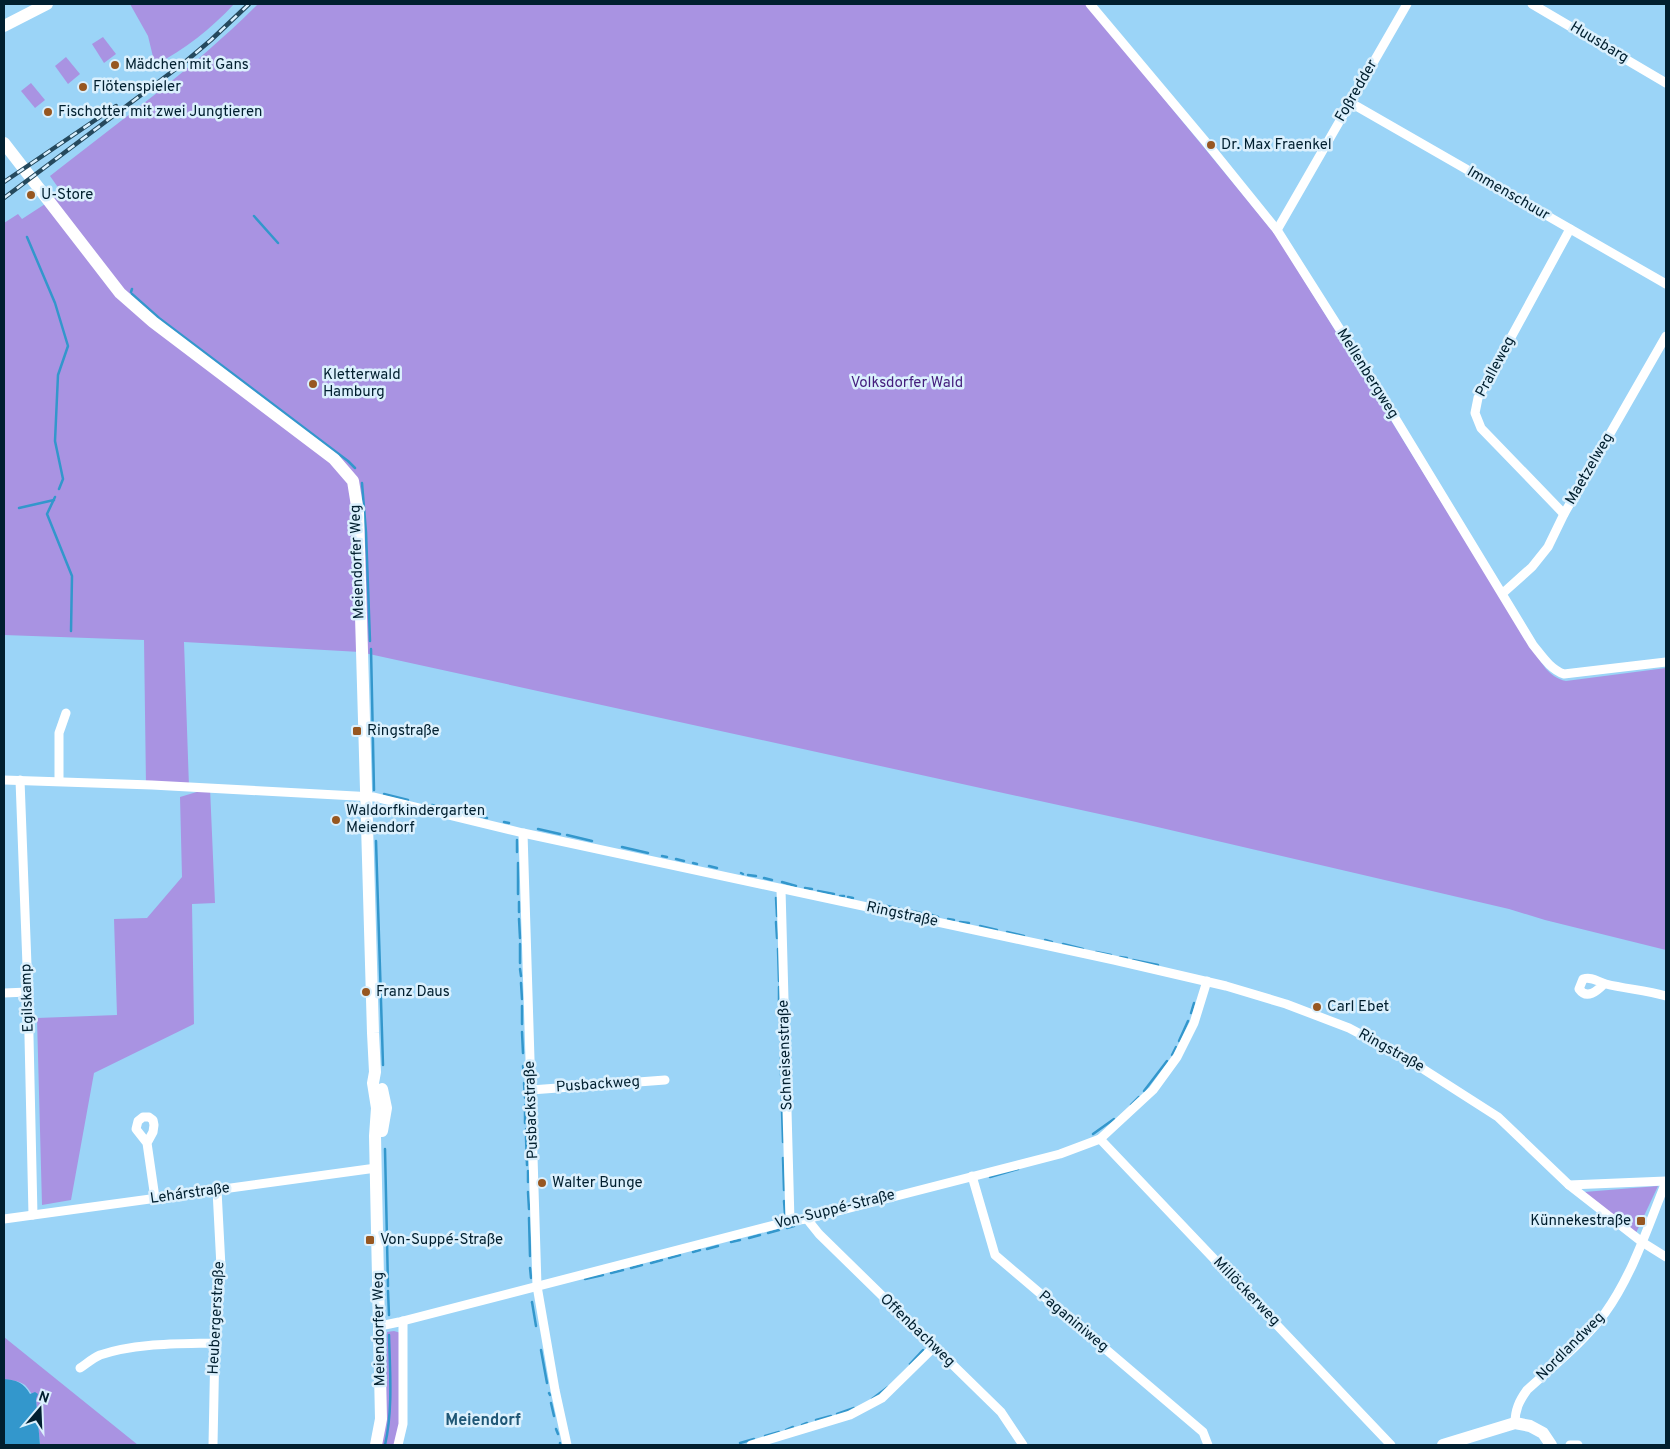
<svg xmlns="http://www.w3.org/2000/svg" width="1670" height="1449" viewBox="0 0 1670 1449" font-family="Overpass,sans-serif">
<rect width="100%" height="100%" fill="#9bd4f7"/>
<g fill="#a993e2">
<path d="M 130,4 L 234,4 C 212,28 184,50 155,65 L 148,36 Z"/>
<path d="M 258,4 L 1086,4 L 1276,235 L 1532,648 C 1542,663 1548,677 1566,681 L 1666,668 L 1666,950 L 1545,920 L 1509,909 L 1136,822 L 360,652 L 184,642 L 189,787 L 146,785 L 144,640 L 4,635 L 4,223 L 18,214 L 22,219 L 62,193 L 50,176 C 121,120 194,68 258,4 Z"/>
<path d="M 103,37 L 116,54 L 104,63 L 92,44 Z"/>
<path d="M 66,57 L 80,74 L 68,84 L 55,66 Z"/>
<path d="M 31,83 L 45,100 L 35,108 L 21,91 Z"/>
<path d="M 210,788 L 215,903 L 192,904 L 194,1024 L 94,1073 L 71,1200 L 42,1205 L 37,1018 L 117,1015 L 114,919 L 147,918 L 182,877 L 180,797 Z"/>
<path d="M 1658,1186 L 1636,1233 L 1584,1192 Z"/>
<path d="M 394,1331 L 401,1333 L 399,1429 L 395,1445 L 381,1445 L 385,1428 L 387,1332 Z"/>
<path d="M 4,1337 L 138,1445 L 40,1445 L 36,1399 C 32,1395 29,1389 25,1385 C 20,1381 10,1380 4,1379 Z"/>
</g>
<path fill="#3397cc" d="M 4,1379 C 17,1380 24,1383 30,1394 L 35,1392 L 38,1394 L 36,1399 L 40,1445 L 4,1445 Z"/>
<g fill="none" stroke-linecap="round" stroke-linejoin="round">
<g stroke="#3397cc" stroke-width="2.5">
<path d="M 254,216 L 278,243"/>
<path d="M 27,237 L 55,303 L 68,346 L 58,375 L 55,441 L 63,479 L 59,489"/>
<path d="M 131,292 L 132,289"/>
<path d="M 132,294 L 159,318 L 348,461 L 355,468"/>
<path d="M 362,483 L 366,532 L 370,641"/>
<path d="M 55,497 L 47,514 L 72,576 L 71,631"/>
<path d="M 19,508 L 54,500"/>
<path d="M 371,649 L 374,790"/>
<path d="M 384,794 L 408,800"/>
<path d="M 432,805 L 444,808"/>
<path d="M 456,811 L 466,812"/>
<path d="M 476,815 L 487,818"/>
<path d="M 504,822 L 509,823"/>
<path d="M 538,829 L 560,834"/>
<path d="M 567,835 L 592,841"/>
<path d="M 517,840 L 517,852"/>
<path d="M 376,841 L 383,1065"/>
<path d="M 622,847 L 648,853"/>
<path d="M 662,856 L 667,857"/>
<path d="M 676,859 L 684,861"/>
<path d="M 518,863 L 518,894"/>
<path d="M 693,863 L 697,864"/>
<path d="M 709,866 L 717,868"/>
<path d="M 741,873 L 743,874"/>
<path d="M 748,875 L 756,876"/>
<path d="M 764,878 L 772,880"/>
<path d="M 782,882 L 796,886"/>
<path d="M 805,888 L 812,889"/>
<path d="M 818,891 L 834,894"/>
<path d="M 840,896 L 844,896"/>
<path d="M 848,897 L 853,898"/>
<path d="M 776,898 L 777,916"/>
<path d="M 519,902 L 519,912"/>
<path d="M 868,902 L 879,904"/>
<path d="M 887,906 L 904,910"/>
<path d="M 912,911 L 925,914"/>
<path d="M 932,915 L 938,917"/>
<path d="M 519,919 L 520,938"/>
<path d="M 948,919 L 954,920"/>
<path d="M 776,922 L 777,938"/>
<path d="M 960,922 L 969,923"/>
<path d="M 980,926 L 997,930"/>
<path d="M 1007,932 L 1024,936"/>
<path d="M 1045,940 L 1052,942"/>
<path d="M 520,944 L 520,963"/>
<path d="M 1063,944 L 1083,949"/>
<path d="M 778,949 L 779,981"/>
<path d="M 1096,952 L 1111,955"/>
<path d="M 1120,957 L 1127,958"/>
<path d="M 1133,960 L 1158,965"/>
<path d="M 520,969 L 521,976"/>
<path d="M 521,983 L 522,999"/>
<path d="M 779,987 L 779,1002"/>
<path d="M 522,1006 L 522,1024"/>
<path d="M 1191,1013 L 1194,1003"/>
<path d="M 780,1015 L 780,1023"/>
<path d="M 780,1029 L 780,1035"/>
<path d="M 522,1032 L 523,1053"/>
<path d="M 781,1039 L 781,1049"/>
<path d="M 1179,1041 L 1188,1021"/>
<path d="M 1172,1055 L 1176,1047"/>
<path d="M 781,1057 L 781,1075"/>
<path d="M 523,1066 L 524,1076"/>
<path d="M 524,1083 L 525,1098"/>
<path d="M 782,1088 L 782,1104"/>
<path d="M 1144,1091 L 1167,1061"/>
<path d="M 525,1105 L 525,1123"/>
<path d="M 1131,1105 L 1139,1097"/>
<path d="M 782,1110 L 783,1142"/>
<path d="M 526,1129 L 526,1131"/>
<path d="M 1093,1134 L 1114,1119"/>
<path d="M 526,1137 L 527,1165"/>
<path d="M 385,1149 L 388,1286"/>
<path d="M 783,1158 L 784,1190"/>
<path d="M 990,1177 L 1018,1169"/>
<path d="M 528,1182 L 528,1171"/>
<path d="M 528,1192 L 529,1209"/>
<path d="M 784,1201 L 785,1214"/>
<path d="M 529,1218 L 530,1256"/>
<path d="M 787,1228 L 794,1226"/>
<path d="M 768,1233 L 779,1230"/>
<path d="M 749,1238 L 760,1235"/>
<path d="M 731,1242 L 740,1240"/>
<path d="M 707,1249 L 718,1246"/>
<path d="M 693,1252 L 700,1250"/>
<path d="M 669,1258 L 680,1255"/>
<path d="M 651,1263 L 662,1260"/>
<path d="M 530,1268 L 531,1278"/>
<path d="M 631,1268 L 642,1265"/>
<path d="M 611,1273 L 623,1270"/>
<path d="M 585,1279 L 603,1275"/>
<path d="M 388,1291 L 389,1315"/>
<path d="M 532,1302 L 536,1326"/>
<path d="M 541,1350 L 547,1383"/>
<path d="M 910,1364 L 923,1350"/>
<path d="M 549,1393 L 550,1395"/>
<path d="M 872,1399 L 888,1387"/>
<path d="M 551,1403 L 554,1416"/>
<path d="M 837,1414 L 854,1408"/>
<path d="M 816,1420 L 831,1416"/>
<path d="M 802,1425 L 807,1423"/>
<path d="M 556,1429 L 558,1434"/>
<path d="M 786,1430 L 793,1427"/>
<path d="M 765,1436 L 779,1432"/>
<path d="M 560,1443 L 560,1445"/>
<path d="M 740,1443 L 754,1439"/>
<path d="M 385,1445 C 393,1410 390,1372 389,1335"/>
</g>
<g stroke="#fff" stroke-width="9">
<path d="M 1090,4 L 1205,141 L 1277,230 L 1372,380 L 1533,645 C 1542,656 1550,669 1564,674 L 1666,662"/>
<path d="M 1532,4 L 1666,83"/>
<path d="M 1351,103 L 1666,284"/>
<path d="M 1277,230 L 1407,4"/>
<path d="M 1564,514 L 1481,428 L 1475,413 L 1478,398 L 1570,229"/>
<path d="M 1503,593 L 1532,567 L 1548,547 L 1564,514 L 1666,336"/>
<path d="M 4,780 L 152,785 L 374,797 L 523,833 L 1114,960 L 1226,986 L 1286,1004 L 1349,1028 L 1409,1060 L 1498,1117 L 1569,1185 L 1642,1242 L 1666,1257"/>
<path d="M 20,780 L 28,992 L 33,1215"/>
<path d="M 59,781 L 59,733 L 66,713"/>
<path d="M 523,833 L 537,1286 L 555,1390 L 567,1445"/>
<path d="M 781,889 L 790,1221"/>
<path d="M 1604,984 C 1597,991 1587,1000 1579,989 L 1583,979 C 1592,976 1598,982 1606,984 C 1626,989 1646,990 1666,996"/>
<path d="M 4,993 L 28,992"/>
<path d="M 531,1090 L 665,1080"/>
<path d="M 1100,1139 L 1391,1445"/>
<path d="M 147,1143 L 136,1129 L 138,1121 L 143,1117 L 149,1117 L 153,1120 L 154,1125 L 153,1132 L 147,1143 L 155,1198"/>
<path d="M 972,1176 L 995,1255 L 1203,1432 L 1208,1445"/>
<path d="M 1569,1185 L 1666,1181"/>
<path d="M 4,1219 L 376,1168"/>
<path d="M 807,1219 L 819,1234 L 1001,1412 L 1023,1445"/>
<path d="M 380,1326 L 399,1322 L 790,1221 L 807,1219 L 1060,1154 L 1100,1139 L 1153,1090 L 1177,1057 L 1194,1023 L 1207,981"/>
<path d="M 80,1368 C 86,1364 93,1358 100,1355 C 136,1343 177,1344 215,1343"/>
<path d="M 1515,1423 C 1515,1410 1519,1401 1527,1390 C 1552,1367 1586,1340 1605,1313 C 1633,1274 1648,1226 1666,1182"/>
<path d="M 213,1445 L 215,1343 L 221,1267 L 217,1190"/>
<path d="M 398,1445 L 403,1424 L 403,1321"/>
<path d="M 751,1445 L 850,1415 L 882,1398 L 934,1347"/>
<path d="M 1570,1445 L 1578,1445"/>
</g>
<g stroke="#fff" stroke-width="12">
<path d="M 4,26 L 47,4"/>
<path d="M 4,143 L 120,293 L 153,322 L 334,459 L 353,481 L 358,512 L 373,1033 L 375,1072 L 373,1083 L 377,1108 L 375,1136 L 381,1419 L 376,1445"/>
<path d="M 382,1131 L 386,1108 L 382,1089"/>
<path d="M 1443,1445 L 1515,1423 L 1530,1426 L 1543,1433 L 1551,1445"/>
</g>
<g stroke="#25495d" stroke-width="4.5">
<g id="rail">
<path d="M 4,182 L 116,106"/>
<path d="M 4,198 L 185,62 L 211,40 L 249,4"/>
</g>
</g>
<use href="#rail" stroke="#dbf0fd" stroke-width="2.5" stroke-dasharray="8" stroke-linecap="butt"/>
</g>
<g fill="#975721" stroke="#dbf0fd" stroke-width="2">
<circle cx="115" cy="65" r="5"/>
<circle cx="83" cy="87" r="5"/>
<circle cx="48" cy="112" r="5"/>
<circle cx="1211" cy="145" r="5"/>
<circle cx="31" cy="195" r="5"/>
<circle cx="313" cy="384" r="5"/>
<rect x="352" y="726" width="10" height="10" rx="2.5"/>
<circle cx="336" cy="820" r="5"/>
<circle cx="366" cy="992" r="5"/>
<circle cx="1317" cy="1007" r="5"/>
<circle cx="542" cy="1183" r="5"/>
<rect x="1636" y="1216" width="10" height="10" rx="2.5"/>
<rect x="365" y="1235" width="10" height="10" rx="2.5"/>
</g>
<g text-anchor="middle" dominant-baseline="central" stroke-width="5" stroke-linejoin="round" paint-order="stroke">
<g font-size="15" fill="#011f2f" stroke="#dbf0fd">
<text transform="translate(1599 43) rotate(31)">Huusbarg</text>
<text transform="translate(1357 91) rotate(-60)">Foßredder</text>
<text transform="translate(1508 194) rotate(30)">Immenschuur</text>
<text transform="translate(1496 367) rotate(-62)">Pralleweg</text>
<text transform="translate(1367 374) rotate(58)">Mellenbergweg</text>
<text transform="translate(1590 469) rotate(-60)">Maetzelweg</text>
<text transform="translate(358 562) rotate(-92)">Meiendorfer Weg</text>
<text transform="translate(902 915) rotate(12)">Ringstraße</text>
<text transform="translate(28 998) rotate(-92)">Egilskamp</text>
<text transform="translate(1391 1051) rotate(29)">Ringstraße</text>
<text transform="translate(786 1055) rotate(-92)">Schneisenstraße</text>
<text transform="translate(598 1085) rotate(-4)">Pusbackweg</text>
<text transform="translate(532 1110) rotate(-92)">Pusbackstraße</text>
<text transform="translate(190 1194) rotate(-8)">Lehárstraße</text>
<text transform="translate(835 1210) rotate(-14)">Von-Suppé-Straße</text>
<text transform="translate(1246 1292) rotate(46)">Millöckerweg</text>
<text transform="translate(217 1318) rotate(-87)">Heubergerstraße</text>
<text transform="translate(1073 1322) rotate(40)">Paganiniweg</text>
<text transform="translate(380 1329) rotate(-91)">Meiendorfer Weg</text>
<text transform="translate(917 1331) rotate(44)">Offenbachweg</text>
<text transform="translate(1571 1347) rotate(-45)">Nordlandweg</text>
</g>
<g font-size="15" fill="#011f2f" stroke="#dbf0fd" text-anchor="start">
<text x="125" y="65">Mädchen mit Gans</text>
<text x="93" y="87">Flötenspieler</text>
<text x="58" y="112">Fischotter mit zwei Jungtieren</text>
<text x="1221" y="145">Dr. Max Fraenkel</text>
<text x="41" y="195">U-Store</text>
<text x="323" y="375">Kletterwald<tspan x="323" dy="17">Hamburg</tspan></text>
<text x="367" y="731">Ringstraße</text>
<text x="346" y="811">Waldorfkindergarten<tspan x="346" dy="17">Meiendorf</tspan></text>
<text x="376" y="992">Franz Daus</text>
<text x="1327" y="1007">Carl Ebet</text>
<text x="552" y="1183">Walter Bunge</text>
<text x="1631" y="1221" text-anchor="end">Künnekestraße</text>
<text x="380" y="1240">Von-Suppé-Straße</text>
</g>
<g font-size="15" fill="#441d7c" stroke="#dbf0fd">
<text x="907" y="383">Volksdorfer Wald</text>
</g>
<g font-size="16" font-weight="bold" fill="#1f5776" stroke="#dbf0fd">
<text x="483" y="1421">Meiendorf</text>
</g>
</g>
<rect width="1670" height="1449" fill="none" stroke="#011f2f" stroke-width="10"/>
<g transform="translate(40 1409) rotate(19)" stroke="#dbf0fd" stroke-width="4" paint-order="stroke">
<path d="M0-4L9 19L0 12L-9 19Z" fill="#011f2f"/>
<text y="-8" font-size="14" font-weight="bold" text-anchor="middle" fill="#011f2f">N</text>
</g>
</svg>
